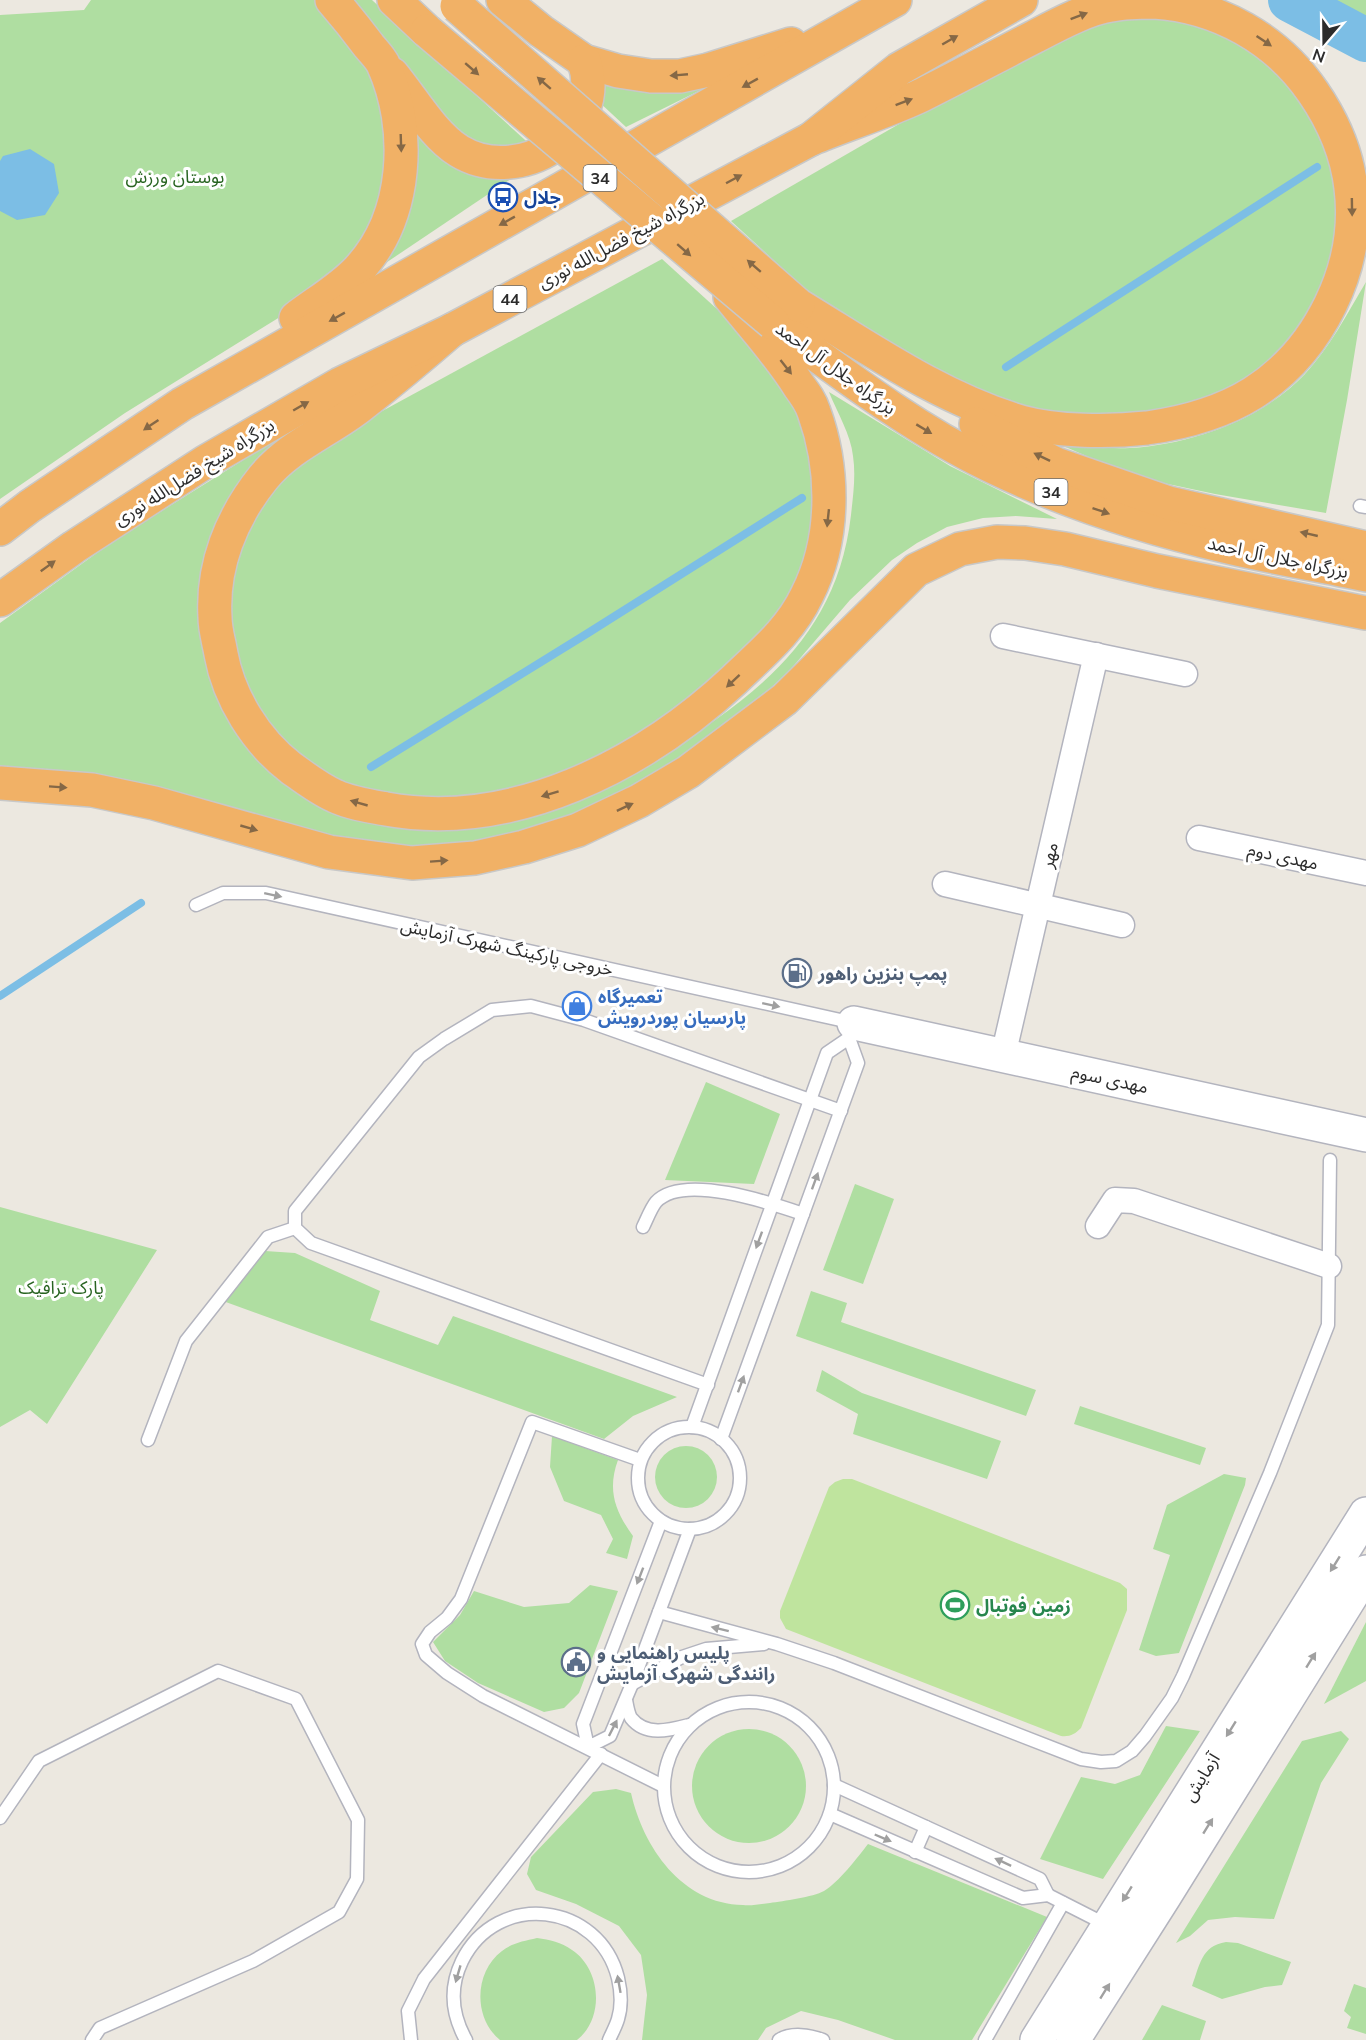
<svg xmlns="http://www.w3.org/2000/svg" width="1366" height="2040" viewBox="0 0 1366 2040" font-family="Mulish,'Noto Sans Arabic',sans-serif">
<rect width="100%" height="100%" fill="#ece8e0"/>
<g fill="#afdea1">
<path d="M 91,0 L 320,0 L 372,67 L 394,169 L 360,250 L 301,304 L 125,413 L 0,499 L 0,15 L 84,10 Z"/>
<path d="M 347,0 L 372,0 L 536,150 L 470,150 Z"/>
<path d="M 1320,0 L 1366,0 L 1366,24 Z"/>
<path d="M 1169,16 L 1238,39 L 1273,65 L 1303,98 L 1337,172 L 1339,243 L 1305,332 L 1232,394 L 1120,422 L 1005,405 L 846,321 L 805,289 L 731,221 L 913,116 L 1102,19 Z"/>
<path d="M 735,73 L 626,127 L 598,101 L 604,80 Z"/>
<path d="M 412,121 L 518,174 L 350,287 Z"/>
<path d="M 662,259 L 751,340 L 796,404 L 816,474 L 815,534 L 782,615 L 687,705 L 581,767 L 484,797 L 423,802 L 372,795 L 318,773 L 283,743 L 256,708 L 235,660 L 229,617 L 231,575 L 243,533 L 265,490 L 329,440 Z"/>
<path d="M 1366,282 L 1347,400 L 1326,513 L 1215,494 L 1135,477 L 1061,445 C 1084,446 1107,449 1130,448 C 1192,444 1261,420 1305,374 C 1330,347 1347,314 1366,282 Z"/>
<path d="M 829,392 L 950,466 L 1057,519 L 1016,516 L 983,518 L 947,527 L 917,543 L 892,560 L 850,600 L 790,670 L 760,698 L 698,746 L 610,803 L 479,844 L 383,848 L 0,772 L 0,623 L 112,542 L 277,439 L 355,396 L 234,498 L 220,691 L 375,821 L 661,756 C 757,695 837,637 851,515 C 853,496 856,476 853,456 C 851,435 837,412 829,392 Z"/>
<path d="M 706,1082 L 780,1114 L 754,1184 L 665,1180 Z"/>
<path d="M 855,1184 L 894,1199 L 863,1284 L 823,1270 Z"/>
<path d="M 0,1207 L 157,1250 L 47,1424 L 30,1410 L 0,1427 Z"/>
<path d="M 265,1251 L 295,1253 L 380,1291 L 370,1320 L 438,1345 L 453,1316 L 677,1397 L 633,1416 L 604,1439 L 223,1301 Z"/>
<path d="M 811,1291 L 847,1303 L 841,1322 L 1036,1390 L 1026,1416 L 796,1336 Z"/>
<path d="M 822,1370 L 862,1393 L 1001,1441 L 987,1479 L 853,1434 L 858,1414 L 816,1391 Z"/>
<path d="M 1080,1406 L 1206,1448 L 1200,1465 L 1074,1424 Z"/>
<path d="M 552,1436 L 618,1460 C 607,1490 615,1511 633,1536 L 627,1559 L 606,1553 L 613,1539 L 601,1515 L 564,1501 L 550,1467 Z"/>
<circle cx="686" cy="1477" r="31"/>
<path d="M 1224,1474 L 1246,1478 L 1245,1485 L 1179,1653 L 1156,1656 L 1139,1650 L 1170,1555 L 1153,1549 L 1167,1505 Z"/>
<path d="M 590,1585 L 618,1591 L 579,1693 L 564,1708 L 544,1712 L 478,1683 L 445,1661 L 433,1642 L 460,1615 L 474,1591 L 524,1607 L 569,1603 Z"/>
<path d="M 1366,1622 L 1366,1681 L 1324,1704 Z"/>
<path d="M 1166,1726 L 1200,1731 L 1103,1879 L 1040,1859 L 1081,1777 L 1115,1784 L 1140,1775 Z"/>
<circle cx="749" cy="1786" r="57"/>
<path d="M 1341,1731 L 1349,1739 L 1321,1783 L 1274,1919 L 1235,1917 L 1208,1920 L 1190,1936 L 1176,1943 L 1302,1741 Z"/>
<path d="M 616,1789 L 631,1793 C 643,1847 682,1904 743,1905 C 751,1906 761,1904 770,1903 C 783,1901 813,1897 824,1891 C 838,1883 858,1857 868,1844 L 1047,1917 L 972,2040 L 895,2040 L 838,2020 L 801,2011 L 766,2028 L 758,2040 L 642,2040 L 647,1995 L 641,1955 L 619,1926 L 576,1904 L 536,1890 L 527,1874 L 531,1857 L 593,1792 Z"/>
<path d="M 537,1938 C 550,1940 561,1942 572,1950 C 601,1969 605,2018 577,2040 L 500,2040 C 473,2018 474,1972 502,1951 C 512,1943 524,1941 537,1938 Z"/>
<path d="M 1226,1942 L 1238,1943 L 1291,1962 L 1282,1985 L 1265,1987 L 1222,1999 L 1192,1986 C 1200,1965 1201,1946 1226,1942 Z"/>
<path d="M 1354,1984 L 1366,1988 L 1366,2034 L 1347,2028 L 1351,2017 L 1344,2011 Z"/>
<path d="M 1162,2005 L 1206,2021 L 1200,2040 L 1142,2040 Z"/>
</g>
<path fill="#bfe49e" d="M 843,1479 L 852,1479 L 1120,1583 L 1127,1589 L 1127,1610 L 1081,1728 C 1075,1734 1070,1737 1061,1736 L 786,1629 L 780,1618 L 780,1611 L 829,1487 L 835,1482 Z"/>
<path fill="#7cbee5" d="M 30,149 L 54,164 L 59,193 L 45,215 L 17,220 L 0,211 L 0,161 L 3,156 Z"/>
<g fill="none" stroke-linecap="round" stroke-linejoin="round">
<g stroke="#7cbee5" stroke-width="8">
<path d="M 1006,367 L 1317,167"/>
<path d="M 371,767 L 588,633 L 802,498"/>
<path d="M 0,996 L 141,903"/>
</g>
<path stroke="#7cbee5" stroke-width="44" d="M 1290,0 L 1366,40"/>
<g stroke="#b3b4be" stroke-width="15">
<g id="lane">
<path d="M 1360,506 L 1366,507"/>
<path d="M 196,905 L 223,893 L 266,893 L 854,1023 L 849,1038 L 827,1053 L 692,1427"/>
<path d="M 643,1227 C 647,1219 651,1208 656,1202 C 683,1173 771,1203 803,1214"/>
<path d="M 708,1385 L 311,1243 L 295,1228 L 295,1211 L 419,1057 L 444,1039 L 492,1010 L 531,1006 L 584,1020 L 841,1111"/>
<circle cx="689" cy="1478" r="51"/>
<path d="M 721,1439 L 858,1063 L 849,1038"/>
<path d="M 148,1440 L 186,1341 L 268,1237 L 295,1228"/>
<path d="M 640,1460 L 532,1422 L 461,1599 L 447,1618 L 430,1632 L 422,1644 L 426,1655 L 447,1673 L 483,1696 L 663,1786"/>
<path d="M 661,1521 L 583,1724 L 588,1747 L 610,1736 L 632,1684 L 690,1529"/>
<path d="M 659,1612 L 777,1644 L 834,1663 L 1081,1759 L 1101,1762 L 1116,1761 L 1132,1751 L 1145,1736 L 1172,1698 L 1183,1676 L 1270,1473 L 1328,1325 L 1330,1160"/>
<path d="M 632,1684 L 682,1657 L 706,1649 L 764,1644"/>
<path d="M 626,1700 C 627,1705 628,1713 631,1718 C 646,1737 670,1730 689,1725"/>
<circle cx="749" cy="1787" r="85"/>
<path d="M 834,1785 L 1040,1879 L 1048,1895"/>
<path d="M 830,1814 L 1023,1898 L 1048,1895 L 1107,1925"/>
<path d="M 0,1818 L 39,1761 L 218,1671 L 296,1699 L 358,1820 L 357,1879 L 339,1912 L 253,1961 L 100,2028 L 92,2040"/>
<path d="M 915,1852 L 926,1827"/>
<path d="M 411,2040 L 408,2011 L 424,1979 L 601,1754"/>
<path d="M 466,2040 C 452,2015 449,1988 462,1961 C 497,1890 599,1902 618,1978 C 621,1991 622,2006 618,2019 C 616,2026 612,2033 609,2040"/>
<path d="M 779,2040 C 791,2032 810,2035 823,2040"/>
<path d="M 985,2040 L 1063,1903"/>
</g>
</g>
<g stroke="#b3b4be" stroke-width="27">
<g id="street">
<path d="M 1003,636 L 1185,674"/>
<path d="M 1199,838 L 1366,873"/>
<path d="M 945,884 L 1122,925"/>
<path d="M 1003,1056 L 1096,655"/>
<path d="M 1098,1226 L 1115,1200 L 1134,1201 L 1329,1266"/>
</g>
</g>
<g stroke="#b3b4be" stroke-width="36">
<g id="secondary">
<path d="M 854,1023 L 1366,1135"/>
<path d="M 1037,2040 L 1366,1514"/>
<path d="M 1073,2040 L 1164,1897 L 1366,1572"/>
</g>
</g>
<g stroke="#c8c8c8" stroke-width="36">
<g id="highway">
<path d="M 394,0 L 427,31"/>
<path d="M 503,0 L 541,31 L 584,61 L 618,71 L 651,76 L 680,76 L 708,70 L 791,44"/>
<path d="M 392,74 C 412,98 433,135 459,151 C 518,187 608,134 584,61"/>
<path d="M 798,305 C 869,348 940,398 1021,422 C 1057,432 1110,432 1147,428 C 1183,423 1221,413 1253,393 C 1319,351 1361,267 1351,188 C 1347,153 1333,121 1313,92 C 1277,39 1218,6 1154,2 C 1141,2 1125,2 1112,5 C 1088,8 1055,26 1034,37 C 997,56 960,76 922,95 C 886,112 847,124 811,139"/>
<path d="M 296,318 C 317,302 340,289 358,270 C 408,217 412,128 383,64 C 380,58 374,52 369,46 C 357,30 345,15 332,0"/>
<path d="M 773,323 C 843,374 911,427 989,465 C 1065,502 1146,528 1228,547 C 1274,558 1320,565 1366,575"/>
<path d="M 452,330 C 422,356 391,382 359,407 C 328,431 289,446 263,478 C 231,518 212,566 215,617 C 215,630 219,642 221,654 C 229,698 256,741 291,768 C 305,778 319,789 335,796 C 350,803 369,806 386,809 C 513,832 643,765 734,680 C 762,653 790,631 807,595 C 835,540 835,470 814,412 C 811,402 805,394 799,386 C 779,354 753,326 730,297"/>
<path d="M 976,424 L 1056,464 L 1169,503 L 1366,548"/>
<path d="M 0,529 L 30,506 L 182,404 L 895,0"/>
<path d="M 0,600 L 74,547 L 205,462 L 340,384 L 452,330 L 811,139 L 899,69 L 1021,0"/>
<path d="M 0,783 L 92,790 L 154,803 L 329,852 L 412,863 L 475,858 L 524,847 L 578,830 L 639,801 L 688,772 L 785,699 L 916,570 L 960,549 L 997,542 L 1025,543 L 1065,549 L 1157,571 L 1366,613"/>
</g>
</g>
<use href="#lane" stroke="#fff" stroke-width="12"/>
<use href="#street" stroke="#fff" stroke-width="24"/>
<use href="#secondary" stroke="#fff" stroke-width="33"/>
<use href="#highway" stroke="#f1b166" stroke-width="33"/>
<g stroke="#c8c8c8" stroke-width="36" stroke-linecap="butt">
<g id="highway-bridge">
<path d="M 457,6 L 798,305"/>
<path d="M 427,31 L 773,323"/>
</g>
</g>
<use href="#highway-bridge" stroke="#f1b166" stroke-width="33"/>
</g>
<defs><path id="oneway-solid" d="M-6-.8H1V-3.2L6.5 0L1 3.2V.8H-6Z" transform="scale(1.5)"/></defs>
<g fill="#856846">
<use href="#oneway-solid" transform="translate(1079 16) rotate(-21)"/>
<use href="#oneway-solid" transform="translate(950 40) rotate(-30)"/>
<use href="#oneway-solid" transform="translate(1264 41) rotate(34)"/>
<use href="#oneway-solid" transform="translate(472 69) rotate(41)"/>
<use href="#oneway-solid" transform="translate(679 75) rotate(175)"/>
<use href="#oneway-solid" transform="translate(544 83) rotate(-139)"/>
<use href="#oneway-solid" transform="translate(750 83) rotate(151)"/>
<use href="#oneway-solid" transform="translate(904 102) rotate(-21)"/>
<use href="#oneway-solid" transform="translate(401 143) rotate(88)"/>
<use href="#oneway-solid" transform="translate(734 179) rotate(-28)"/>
<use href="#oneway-solid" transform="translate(1352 207) rotate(89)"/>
<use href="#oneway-solid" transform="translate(507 221) rotate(151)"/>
<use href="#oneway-solid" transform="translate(684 250) rotate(41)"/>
<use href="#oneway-solid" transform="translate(754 266) rotate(-139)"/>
<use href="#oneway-solid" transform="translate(337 317) rotate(151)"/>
<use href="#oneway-solid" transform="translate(786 367) rotate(52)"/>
<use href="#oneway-solid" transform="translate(301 406) rotate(-30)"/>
<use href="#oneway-solid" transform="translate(151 425) rotate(146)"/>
<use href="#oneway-solid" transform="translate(924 429) rotate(31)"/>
<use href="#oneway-solid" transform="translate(1042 457) rotate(-154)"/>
<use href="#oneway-solid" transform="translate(1101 511) rotate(19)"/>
<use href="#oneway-solid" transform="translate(828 518) rotate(96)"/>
<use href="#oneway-solid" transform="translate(1309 534) rotate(-167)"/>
<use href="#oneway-solid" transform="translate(48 566) rotate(-36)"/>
<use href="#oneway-solid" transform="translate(733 681) rotate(137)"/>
<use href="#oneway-solid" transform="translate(58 787) rotate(4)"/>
<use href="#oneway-solid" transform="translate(550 794) rotate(163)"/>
<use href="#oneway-solid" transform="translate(359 803) rotate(-164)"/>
<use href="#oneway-solid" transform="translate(625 807) rotate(-25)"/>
<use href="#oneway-solid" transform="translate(249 828) rotate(16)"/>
<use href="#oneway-solid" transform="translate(439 861) rotate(-4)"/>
</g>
<g fill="#a0a0a0">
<use href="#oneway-solid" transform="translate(273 895) rotate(12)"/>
<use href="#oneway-solid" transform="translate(771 1005) rotate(12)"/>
<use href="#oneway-solid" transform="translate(815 1181) rotate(-70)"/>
<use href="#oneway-solid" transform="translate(759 1240) rotate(110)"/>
<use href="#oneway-solid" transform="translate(741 1384) rotate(-70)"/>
<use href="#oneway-solid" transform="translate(1335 1564) rotate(122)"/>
<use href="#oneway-solid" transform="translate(640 1576) rotate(111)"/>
<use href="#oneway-solid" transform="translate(720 1629) rotate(-166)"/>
<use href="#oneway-solid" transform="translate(1311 1660) rotate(-58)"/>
<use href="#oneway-solid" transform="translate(613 1728) rotate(-63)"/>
<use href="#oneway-solid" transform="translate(1231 1729) rotate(122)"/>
<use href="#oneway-solid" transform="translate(1208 1826) rotate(-58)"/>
<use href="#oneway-solid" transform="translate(883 1838) rotate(23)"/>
<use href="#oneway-solid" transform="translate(1003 1862) rotate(-155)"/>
<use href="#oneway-solid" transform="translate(1127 1894) rotate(122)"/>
<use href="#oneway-solid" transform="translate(458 1974) rotate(106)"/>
<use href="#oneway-solid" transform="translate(619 1984) rotate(-100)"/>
<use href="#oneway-solid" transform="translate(1105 1991) rotate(-58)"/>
</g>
<defs>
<g id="bus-ring" transform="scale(1.5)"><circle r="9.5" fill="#fff" stroke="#1a4fb4" stroke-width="1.5"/><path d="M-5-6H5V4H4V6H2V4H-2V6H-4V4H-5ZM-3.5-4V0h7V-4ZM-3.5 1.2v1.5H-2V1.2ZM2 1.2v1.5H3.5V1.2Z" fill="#1a4fb4"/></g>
<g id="fuel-ring" transform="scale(1.5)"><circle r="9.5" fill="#fff" stroke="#5c6f8a" stroke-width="1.5"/><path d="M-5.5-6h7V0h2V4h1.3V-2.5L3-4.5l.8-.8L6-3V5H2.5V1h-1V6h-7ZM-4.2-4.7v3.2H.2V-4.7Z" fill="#5c6f8a"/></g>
<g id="shop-ring" transform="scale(1.5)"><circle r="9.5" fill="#fff" stroke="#3f7fe0" stroke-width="1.5"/><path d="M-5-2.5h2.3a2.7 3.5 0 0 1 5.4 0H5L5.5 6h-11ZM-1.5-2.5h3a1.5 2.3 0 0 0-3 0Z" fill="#3f7fe0"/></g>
<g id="stadium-ring" transform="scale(1.5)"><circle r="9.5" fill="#fff" stroke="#2e9e5b" stroke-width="1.5"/><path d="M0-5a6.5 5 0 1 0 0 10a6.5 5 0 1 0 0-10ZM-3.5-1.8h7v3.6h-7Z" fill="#2e9e5b"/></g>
<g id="civic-ring" transform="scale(1.5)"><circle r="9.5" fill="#fff" stroke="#5c6f8a" stroke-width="1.5"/><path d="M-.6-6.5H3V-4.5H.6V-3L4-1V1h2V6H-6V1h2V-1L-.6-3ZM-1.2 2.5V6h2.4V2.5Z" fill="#5c6f8a"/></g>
</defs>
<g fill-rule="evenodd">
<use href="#bus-ring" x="503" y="197"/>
<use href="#fuel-ring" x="797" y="973"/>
<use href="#shop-ring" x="577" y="1006"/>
<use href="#stadium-ring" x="955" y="1605"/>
<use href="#civic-ring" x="576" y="1662"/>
</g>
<g text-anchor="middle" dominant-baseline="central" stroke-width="6" stroke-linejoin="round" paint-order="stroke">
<g fill="#fff" stroke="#6b6b6b" stroke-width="1.5">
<rect x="583.5" y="165" width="33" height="26" rx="4.5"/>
<rect x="493.5" y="286" width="33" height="26" rx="4.5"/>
<rect x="1034.5" y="479" width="33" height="26" rx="4.5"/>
</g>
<g font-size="16" font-weight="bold" fill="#2c2c2c">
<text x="600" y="178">34</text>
<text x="510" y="299">44</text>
<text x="1051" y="492">34</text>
</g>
<g font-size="18" fill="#286421" stroke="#fff">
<text x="175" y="176">بوستان ورزش</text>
<text x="61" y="1287">پارک ترافیک</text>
</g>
<g font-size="18" font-weight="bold" fill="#164399" stroke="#fff" text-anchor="start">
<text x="524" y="197">جلال</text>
</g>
<g font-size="18" fill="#2c2c2c" stroke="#fff">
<text transform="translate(621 240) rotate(-28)">بزرگراه شیخ فضل‌الله نوری</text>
<text transform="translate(836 368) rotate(36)">بزرگراه جلال آل احمد</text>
<text transform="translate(194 472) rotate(-32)">بزرگراه شیخ فضل‌الله نوری</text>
<text transform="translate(1278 557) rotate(12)">بزرگراه جلال آل احمد</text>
<text transform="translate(1049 855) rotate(-77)">مهر</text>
<text transform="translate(1283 856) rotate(12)">مهدی دوم</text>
<text transform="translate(507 947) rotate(12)">خروجی پارکینگ شهرک آزمایش</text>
<text transform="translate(1110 1079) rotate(12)">مهدی سوم</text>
<text transform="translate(1201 1777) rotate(-58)">آزمایش</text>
</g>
<g font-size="18" font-weight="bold" fill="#4e5e75" stroke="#fff" text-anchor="start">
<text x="818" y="973">پمپ بنزین راهور</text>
<text x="597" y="1652">پلیس راهنمایی و<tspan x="597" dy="21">رانندگی شهرک آزمایش</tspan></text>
</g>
<g font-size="18" font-weight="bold" fill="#366cbe" stroke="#fff" text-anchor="start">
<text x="598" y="996">تعمیرگاه<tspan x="598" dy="21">پارسیان پوردرویش</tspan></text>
</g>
<g font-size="18" font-weight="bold" fill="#27864d" stroke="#fff" text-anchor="start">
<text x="976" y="1605">زمین فوتبال</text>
</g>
</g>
<g transform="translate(1324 42) rotate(200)" stroke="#ffffff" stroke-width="4.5" paint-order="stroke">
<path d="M0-4.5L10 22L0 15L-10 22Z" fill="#2c2c2c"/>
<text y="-9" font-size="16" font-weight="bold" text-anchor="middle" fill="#2c2c2c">N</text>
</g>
</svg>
